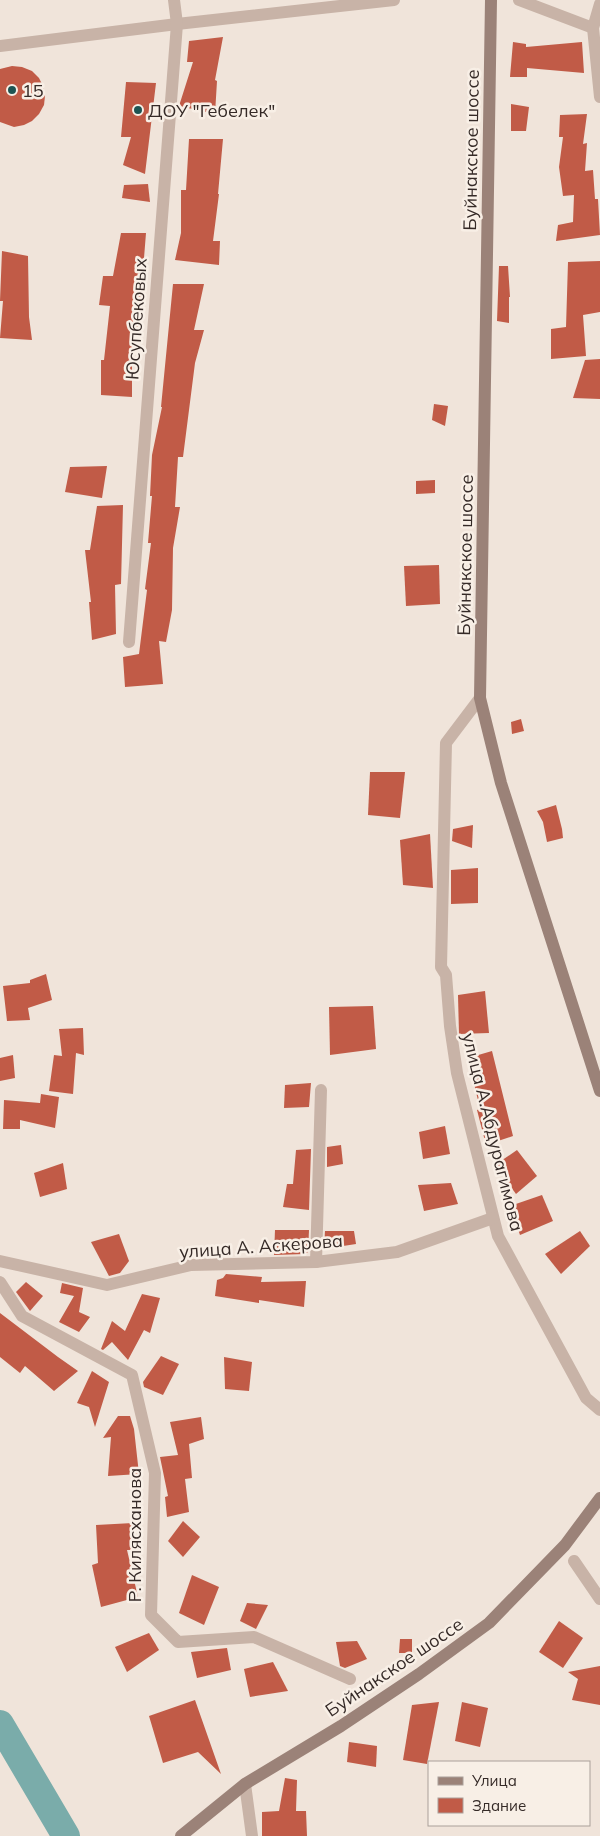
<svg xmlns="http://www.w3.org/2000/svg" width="600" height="1836" viewBox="0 0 600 1836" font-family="Mulish,sans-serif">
<rect width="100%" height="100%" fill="#f0e4da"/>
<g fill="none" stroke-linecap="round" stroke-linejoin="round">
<path stroke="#7aacaa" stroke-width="28" d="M 0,1724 L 66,1836"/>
</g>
<g fill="#c15b47">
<path d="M 223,37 L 215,80 L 217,81 L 215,114 L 179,106 L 193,62 L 187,62 L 189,41 Z"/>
<path d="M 513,42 L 526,44 L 526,47 L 582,42 L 584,73 L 527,68 L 527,77 L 510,77 Z"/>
<path d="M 12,66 L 22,67 L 32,71 L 39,78 L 43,86 L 45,96 L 44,105 L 39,114 L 32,121 L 24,125 L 14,127 L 0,122 L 0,69 Z"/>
<path d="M 126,82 L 156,83 L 145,174 L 123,165 L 131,137 L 121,137 Z"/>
<path d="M 511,104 L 529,107 L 526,131 L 511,131 Z"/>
<path d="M 587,114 L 583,144 L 587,143 L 585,171 L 593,170 L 595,199 L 598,199 L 600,235 L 556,241 L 558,225 L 573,222 L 574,195 L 563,196 L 559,167 L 563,137 L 559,137 L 560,115 Z"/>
<path d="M 189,139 L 223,139 L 218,194 L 219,194 L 213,241 L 220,241 L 219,265 L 175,260 L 181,233 L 181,190 L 186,190 Z"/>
<path d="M 148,184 L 150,202 L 122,198 L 124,185 Z"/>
<path d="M 121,233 L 146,233 L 140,308 L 135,345 L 132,344 L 132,397 L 101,395 L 101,360 L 104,360 L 110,306 L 99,305 L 103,276 L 113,276 Z"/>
<path d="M 2,251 L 28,256 L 29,317 L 32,340 L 0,338 L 3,301 L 0,301 Z"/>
<path d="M 600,261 L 600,312 L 583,315 L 586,356 L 551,359 L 551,329 L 566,327 L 568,262 Z"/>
<path d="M 499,266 L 508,266 L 510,297 L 509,297 L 509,323 L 497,321 Z"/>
<path d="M 173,284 L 204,284 L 194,330 L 204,330 L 195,363 L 183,457 L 178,457 L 175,507 L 180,507 L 173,548 L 172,610 L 166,642 L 159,641 L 163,684 L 125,687 L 123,657 L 139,654 L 147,590 L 145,589 L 151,543 L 148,543 L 152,496 L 150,496 L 152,455 L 162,407 L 161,407 Z"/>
<path d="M 600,359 L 600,399 L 573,398 L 585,360 Z"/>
<path d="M 434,404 L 448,406 L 445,426 L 432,420 Z"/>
<path d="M 107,466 L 102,498 L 65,492 L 70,467 Z"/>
<path d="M 435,480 L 435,493 L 416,494 L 416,481 Z"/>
<path d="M 123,505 L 121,584 L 115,585 L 116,634 L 92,640 L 89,602 L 91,602 L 85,550 L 90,550 L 97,506 Z"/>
<path d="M 439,565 L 440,604 L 406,606 L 404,566 Z"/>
<path d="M 521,719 L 524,731 L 512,734 L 511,722 Z"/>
<path d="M 370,772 L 405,772 L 400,818 L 368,815 Z"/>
<path d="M 556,805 L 562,829 L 563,838 L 547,842 L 543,822 L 537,811 Z"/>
<path d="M 473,825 L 472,848 L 452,841 L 453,829 Z"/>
<path d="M 430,834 L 433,888 L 403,885 L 400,840 Z"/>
<path d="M 478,868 L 478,903 L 451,904 L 451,870 Z"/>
<path d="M 46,974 L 52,1000 L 28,1008 L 30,1020 L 7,1021 L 3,986 L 30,983 L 30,980 Z"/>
<path d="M 485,991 L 489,1033 L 459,1034 L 458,995 Z"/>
<path d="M 373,1006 L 376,1049 L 330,1055 L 329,1007 Z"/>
<path d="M 83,1028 L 84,1055 L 76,1053 L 73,1094 L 49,1091 L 54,1055 L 62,1056 L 59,1029 Z"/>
<path d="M 492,1051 L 513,1136 L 486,1145 L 477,1110 L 480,1109 L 468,1058 Z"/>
<path d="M 13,1055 L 15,1078 L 0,1081 L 0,1058 Z"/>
<path d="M 311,1083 L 309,1107 L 284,1108 L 285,1085 Z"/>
<path d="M 41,1094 L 59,1097 L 55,1128 L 20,1120 L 20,1129 L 3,1129 L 4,1100 L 40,1103 Z"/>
<path d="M 445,1126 L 450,1154 L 423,1159 L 419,1132 Z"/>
<path d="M 341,1145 L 343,1164 L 327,1167 L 327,1147 Z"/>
<path d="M 311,1149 L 309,1210 L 283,1207 L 287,1184 L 293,1184 L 296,1150 Z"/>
<path d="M 517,1150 L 537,1176 L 516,1194 L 495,1165 Z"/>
<path d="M 63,1163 L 67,1189 L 40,1197 L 34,1173 Z"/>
<path d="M 451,1183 L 458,1204 L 424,1211 L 418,1185 Z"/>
<path d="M 542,1195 L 553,1221 L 520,1235 L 510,1206 Z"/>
<path d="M 275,1230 L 309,1230 L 308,1252 L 305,1254 L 274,1255 Z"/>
<path d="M 325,1231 L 354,1231 L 356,1244 L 324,1249 Z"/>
<path d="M 580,1231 L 590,1246 L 561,1274 L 545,1254 Z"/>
<path d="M 119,1234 L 129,1261 L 120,1273 L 109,1276 L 91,1242 Z"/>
<path d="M 226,1274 L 262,1277 L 261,1282 L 306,1281 L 304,1307 L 259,1300 L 259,1303 L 215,1296 L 217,1280 L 223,1278 Z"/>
<path d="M 26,1282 L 43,1296 L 30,1311 L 16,1292 Z"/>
<path d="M 62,1283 L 83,1288 L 79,1312 L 90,1317 L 79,1332 L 59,1322 L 74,1296 L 60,1293 Z"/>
<path d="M 142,1294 L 160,1298 L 150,1333 L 144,1330 L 128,1360 L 112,1342 L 103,1350 L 101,1349 L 112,1321 L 125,1331 Z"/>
<path d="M 0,1313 L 58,1357 L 78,1371 L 54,1391 L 25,1366 L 20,1373 L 0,1357 Z"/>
<path d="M 161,1356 L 179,1364 L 163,1395 L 144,1387 L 143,1382 Z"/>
<path d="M 224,1357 L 252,1362 L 249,1391 L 225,1389 Z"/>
<path d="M 92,1371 L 109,1382 L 95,1427 L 89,1407 L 77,1403 Z"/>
<path d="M 118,1416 L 130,1416 L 134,1429 L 139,1474 L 108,1476 L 111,1437 L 103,1438 Z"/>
<path d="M 201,1417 L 204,1439 L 189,1444 L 192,1478 L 185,1479 L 189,1512 L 167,1517 L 165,1497 L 168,1496 L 160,1457 L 178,1455 L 170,1422 Z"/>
<path d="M 183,1521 L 200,1537 L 183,1557 L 168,1541 Z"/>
<path d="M 133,1523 L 131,1550 L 127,1550 L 138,1597 L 101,1607 L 92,1565 L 98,1563 L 96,1525 Z"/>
<path d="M 192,1575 L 219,1587 L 204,1625 L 179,1613 Z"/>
<path d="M 247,1603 L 268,1605 L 256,1629 L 240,1621 Z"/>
<path d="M 559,1621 L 583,1638 L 563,1668 L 539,1652 Z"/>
<path d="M 149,1633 L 159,1650 L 127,1672 L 115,1647 Z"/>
<path d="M 400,1639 L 412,1639 L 412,1653 L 399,1653 Z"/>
<path d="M 357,1641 L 367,1659 L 345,1668 L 340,1666 L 336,1642 Z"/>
<path d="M 227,1648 L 231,1670 L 197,1678 L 191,1652 Z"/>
<path d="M 273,1662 L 288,1691 L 250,1697 L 244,1669 Z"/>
<path d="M 600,1666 L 600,1705 L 572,1700 L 578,1679 L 568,1672 Z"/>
<path d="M 195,1700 L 221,1774 L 198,1752 L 163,1763 L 149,1716 Z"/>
<path d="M 439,1702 L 427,1764 L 403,1760 L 412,1705 Z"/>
<path d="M 462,1702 L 488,1708 L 480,1747 L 455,1741 Z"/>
<path d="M 349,1742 L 377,1746 L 376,1767 L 347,1762 Z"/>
<path d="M 285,1778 L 297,1780 L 296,1811 L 306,1811 L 307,1836 L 262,1836 L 262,1812 L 279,1811 Z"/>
</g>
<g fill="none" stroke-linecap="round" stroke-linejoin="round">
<g stroke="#c8b3a7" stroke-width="12">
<path d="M 519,0 L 593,28"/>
<path d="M 600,4 L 593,28 L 600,97"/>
<path d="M 0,46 L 177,24 L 394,0"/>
<path d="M 129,642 L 177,24 L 174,0"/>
<path d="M 480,698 L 446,743 L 441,967 L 446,975 L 450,1026 L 457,1073 L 498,1236 L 586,1398 L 600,1410"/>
<path d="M 0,1261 L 107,1285 L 191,1265 L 316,1262 L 397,1252 L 493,1218"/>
<path d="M 316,1262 L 321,1090"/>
<path d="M 0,1282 L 22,1316 L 132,1375 L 155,1473 L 151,1615 L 178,1642 L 254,1637 L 350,1679"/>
<path d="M 574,1561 L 600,1599"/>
</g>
<path stroke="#c8b3a7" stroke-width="12" d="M 245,1784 L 252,1836"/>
<g stroke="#9b8278" stroke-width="12">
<path d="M 491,0 L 480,698 L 501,783 L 600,1091"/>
<path d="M 181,1836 L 245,1784 L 341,1726 L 419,1674 L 489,1623 L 565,1545 L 600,1498"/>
</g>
</g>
<g fill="#1e5453" stroke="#f8efe6" stroke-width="2">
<circle cx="12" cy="90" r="5"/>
<circle cx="138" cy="110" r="5"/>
</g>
<g text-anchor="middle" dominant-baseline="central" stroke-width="5" stroke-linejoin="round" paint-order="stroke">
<g font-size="18" fill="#352a27" stroke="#f8efe6" text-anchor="start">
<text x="22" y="90">15</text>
<text x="148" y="110">ДОУ "Гебелек"</text>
</g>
<g font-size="18" fill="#352a27" stroke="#f8efe6">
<text transform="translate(471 150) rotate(-89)">Буйнакское шоссе</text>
<text transform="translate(136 319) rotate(-86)">Юсупбековых</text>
<text transform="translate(465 555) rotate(-89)">Буйнакское шоссе</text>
<text transform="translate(493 1132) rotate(76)">улица А.Абдурагимова</text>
<text transform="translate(261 1246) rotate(-4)">улица А. Аскерова</text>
<text transform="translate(134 1535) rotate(-90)">Р. Килясханова</text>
<text transform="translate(394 1667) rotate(-34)">Буйнакское шоссе</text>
</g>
</g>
<rect x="428" y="1761" width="162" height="65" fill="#f8efe6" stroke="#aaa09a"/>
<rect x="438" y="1777" width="25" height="8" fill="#9b8278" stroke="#aaa09a"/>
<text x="472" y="1786" font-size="15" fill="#352a27">Улица</text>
<rect x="438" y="1798" width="25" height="15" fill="#c15b47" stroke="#aaa09a"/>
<text x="472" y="1811" font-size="15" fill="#352a27">Здание</text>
</svg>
